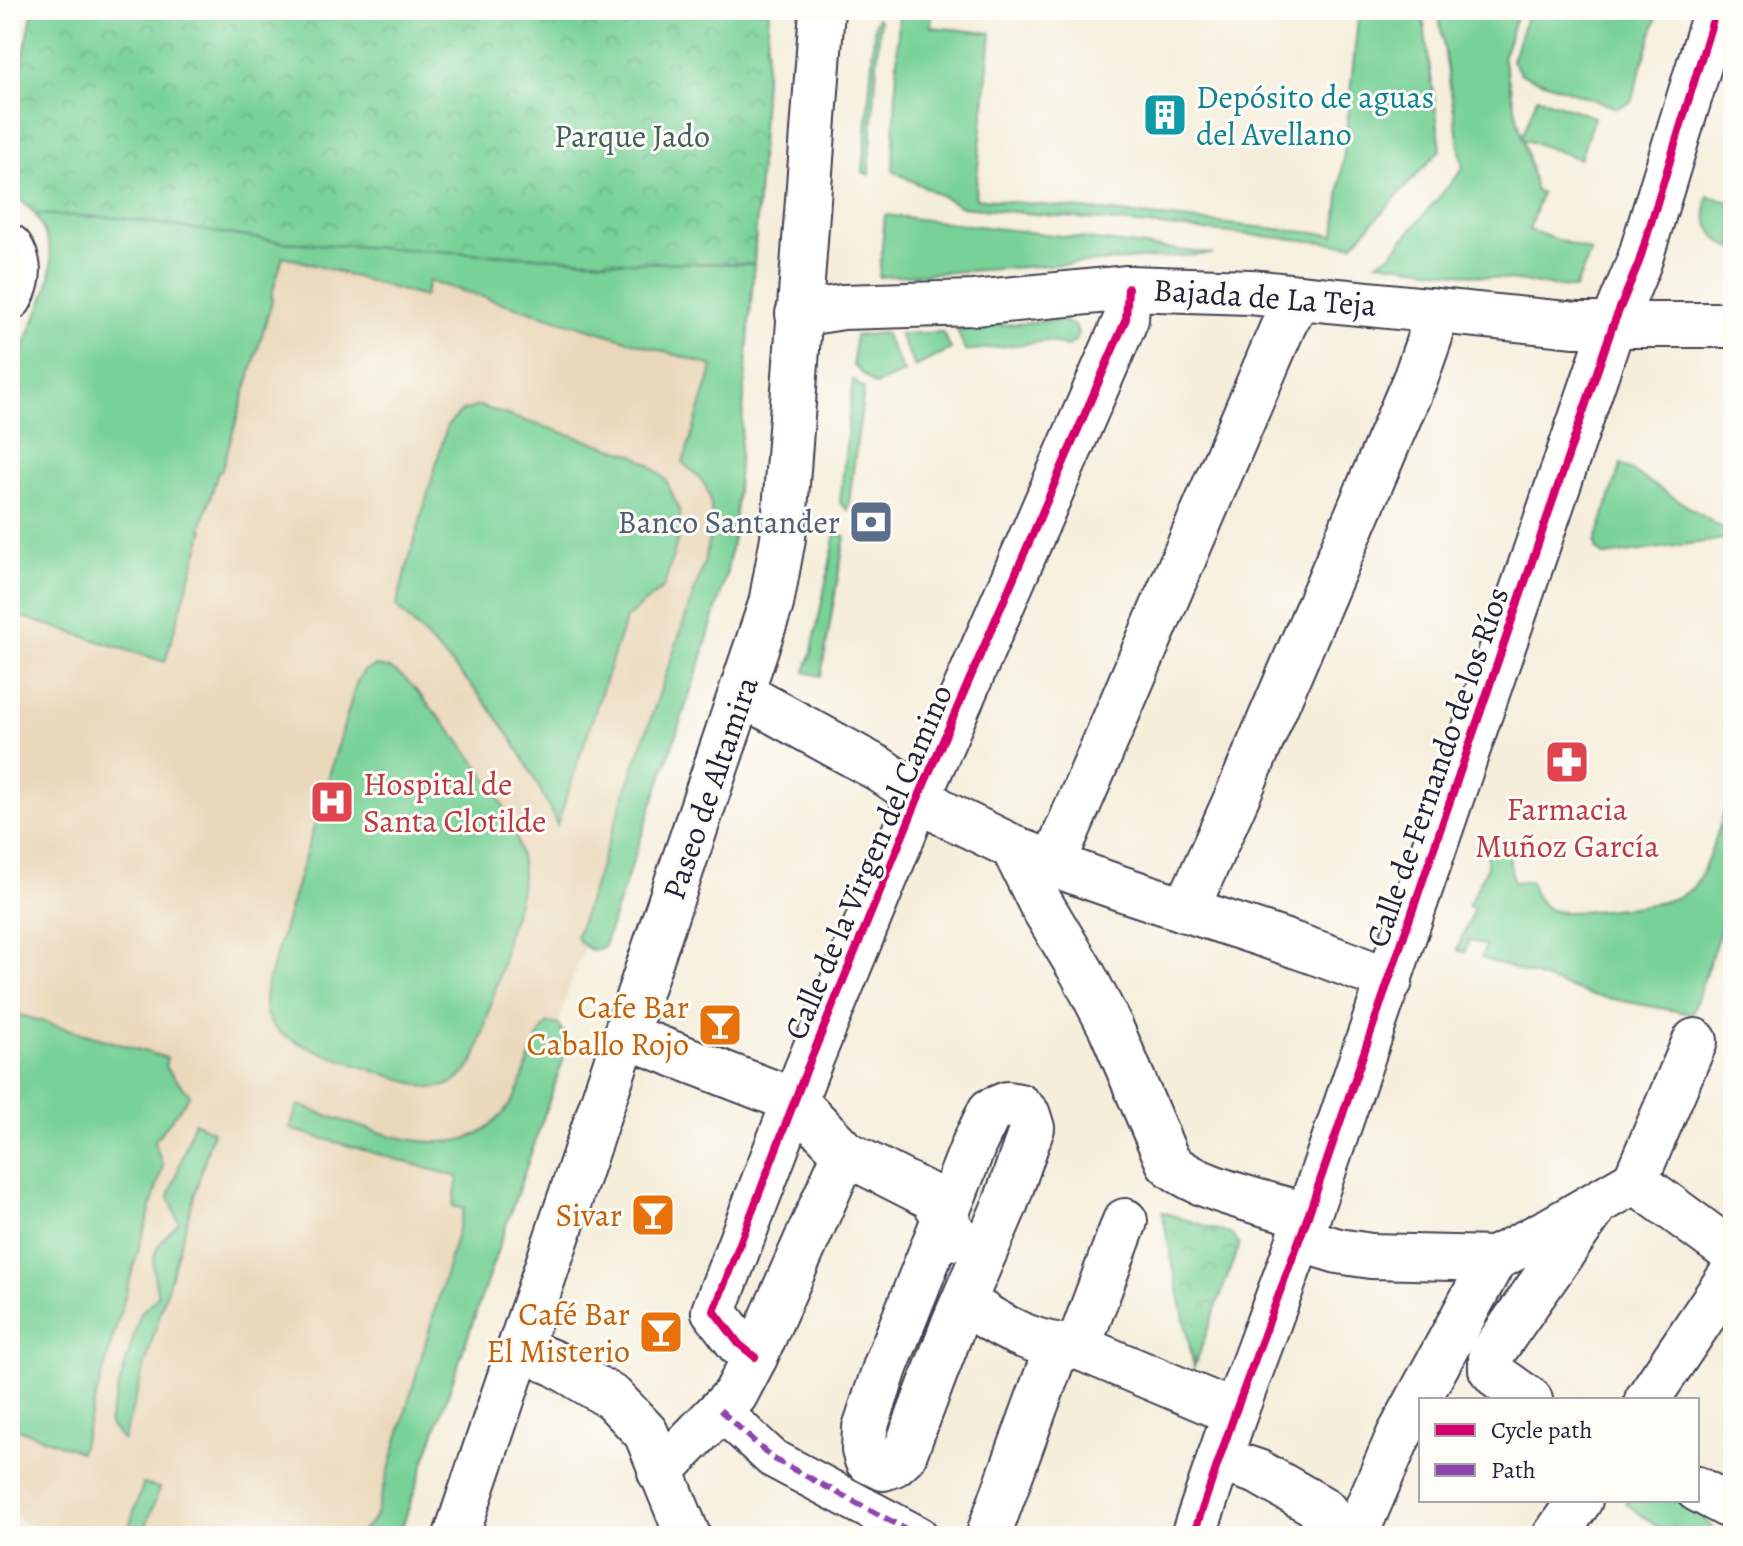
<svg xmlns="http://www.w3.org/2000/svg" width="1743" height="1546" viewBox="0 0 1743 1546" font-family="Alegreya,serif">
<defs>
<pattern id="park-crowns" width="20" height="18" patternUnits="userSpaceOnUse" patternTransform="scale(2)"><rect width="20" height="18" fill="#78d197"/><path d="M2 6a3 3 0 1 1 6 0M12 15a3 3 0 1 1 6 0" fill="none" stroke="#68b383"/></pattern>
</defs>
<rect width="100%" height="100%" fill="#fdfcf7"/>
<filter id="ink" filterUnits="userSpaceOnUse"><feTurbulence type="fractalNoise" baseFrequency=".0125" numOctaves="2"/><feDisplacementMap in="SourceGraphic" scale="16" xChannelSelector="R" yChannelSelector="G"/><feConvolveMatrix kernelMatrix="1 2 1 2 8 2 1 2 1" color-interpolation-filters="sRGB"/></filter>
<filter id="wash" filterUnits="userSpaceOnUse"><feTurbulence type="fractalNoise" baseFrequency=".006" numOctaves="4" result="noise"/><feDisplacementMap in="SourceGraphic" scale="32" xChannelSelector="R" yChannelSelector="G"/><feGaussianBlur stdDeviation="1.8" result="paint"/><feColorMatrix in="noise" values="0 0 0 0 0 0 0 0 0 0 0 0 0 0 0 0 0 1.4 0 .05"/><feComposite in="paint" operator="in"/></filter>
<g filter="url(#wash)">
<rect width="100%" height="100%" fill="#f5eedb"/>
<path fill="#ead8ba" d="M 35,214 L 77,214 L 626,262 L 754,264 L 734,531 L 726,576 L 699,667 L 608,937 L 604,946 L 599,950 L 584,948 L 568,991 L 559,1025 L 569,1043 L 399,1536 L 46,1536 L 10,1515 L 10,360 L 20,359 L 32,322 L 46,298 L 50,283 L 50,249 L 45,231 Z"/>
<g fill="#78d197" stroke="#4d7a69" stroke-width="2">
<path d="M 899,10 L 932,10 L 931,27 L 991,33 L 975,198 L 1335,235 L 1359,10 L 1422,10 L 1441,149 L 1352,245 L 962,207 L 893,171 Z"/>
<path d="M 1438,10 L 1518,10 L 1503,57 L 1522,137 L 1537,97 L 1594,117 L 1580,159 L 1523,139 L 1536,191 L 1541,193 L 1529,230 L 1591,251 L 1575,289 L 1377,262 L 1390,255 L 1463,169 Z"/>
<path d="M 1529,10 L 1659,10 L 1631,102 L 1617,108 L 1521,74 L 1512,60 Z"/>
<path d="M 877,18 L 880,21 L 869,175 L 863,172 L 875,22 Z"/>
<path d="M 1708,196 L 1733,203 L 1733,249 C 1711,239 1701,219 1708,196 Z"/>
<path d="M 35,214 L 121,218 L 282,242 L 626,262 L 754,264 L 734,531 L 726,576 L 699,667 L 604,946 C 592,955 584,947 576,937 L 705,560 C 709,535 718,505 703,482 C 698,475 689,469 683,463 L 713,366 L 429,281 L 424,297 L 283,256 L 271,297 L 273,298 L 221,472 L 218,472 L 201,529 L 204,530 L 165,662 L 10,613 C 10,570 10,527 10,484 C 10,442 8,404 19,363 C 34,304 73,276 35,214 Z"/>
<path d="M 885,215 L 1213,254 L 879,277 Z"/>
<path d="M 1062,320 L 1076,327 L 1078,334 L 1076,340 L 1067,347 L 1048,341 L 965,351 L 957,329 Z"/>
<path d="M 942,332 L 951,349 L 915,367 L 899,334 Z"/>
<path d="M 884,333 L 904,373 L 875,385 L 853,365 L 855,336 Z"/>
<path d="M 853,380 L 864,389 L 848,510 L 840,503 Z"/>
<path d="M 479,406 L 634,455 L 650,465 L 666,480 L 680,512 L 680,531 L 664,587 L 626,618 L 557,825 C 536,779 513,735 481,697 C 454,665 424,636 396,606 L 447,426 L 462,411 Z"/>
<path d="M 1621,464 L 1733,535 L 1733,538 L 1605,556 L 1597,550 L 1595,543 Z"/>
<path d="M 836,533 L 845,536 L 821,676 L 805,672 L 812,651 Z"/>
<path d="M 375,666 C 401,666 416,691 432,709 C 472,756 520,809 522,874 C 523,904 503,930 504,958 L 476,1057 C 466,1076 452,1089 429,1088 C 396,1077 292,1049 273,1026 C 263,1014 264,1000 267,985 L 357,681 L 364,671 Z"/>
<path d="M 1733,785 L 1733,923 L 1723,922 L 1692,1014 L 1591,995 L 1481,958 L 1486,946 L 1469,940 L 1465,952 L 1457,950 L 1474,908 L 1468,906 L 1487,867 L 1487,853 L 1495,835 L 1507,843 L 1513,882 L 1530,881 C 1533,893 1539,904 1551,910 C 1565,916 1645,906 1663,902 C 1673,899 1683,896 1691,889 C 1708,873 1724,810 1733,785 Z"/>
<path d="M 10,1012 L 167,1058 L 165,1067 L 190,1095 L 154,1142 L 163,1165 L 80,1452 L 10,1426 Z"/>
<path d="M 548,1023 L 559,1025 L 569,1043 L 399,1536 L 357,1536 L 375,1518 L 464,1209 L 453,1206 L 458,1177 L 290,1129 L 298,1105 C 345,1121 417,1152 465,1139 C 481,1135 499,1119 509,1106 C 527,1081 528,1045 548,1023 Z"/>
<path d="M 194,1122 L 213,1131 L 123,1441 L 108,1423 L 141,1312 L 158,1296 C 150,1258 150,1250 179,1223 L 169,1197 Z"/>
<path d="M 143,1484 L 160,1488 L 146,1526 L 183,1536 L 126,1536 Z"/>
<path d="M 1628,1500 C 1678,1500 1687,1492 1718,1536 L 1687,1536 L 1673,1527 L 1668,1534 L 1625,1503 Z"/>
</g>
<g fill="url(#park-crowns)" stroke="#4d7a69" stroke-width="2">
<path d="M 33,10 L 769,10 L 754,264 L 626,262 L 282,242 L 121,218 L 35,214 L 10,190 L 10,122 Z"/>
<path d="M 1162,1212 L 1231,1234 L 1239,1245 L 1194,1367 Z"/>
</g>
</g>
<g filter="url(#ink)">
<g fill="none" stroke-linecap="round" stroke-linejoin="round">
<g stroke="#424153" stroke-width="42">
<path id="pedestrian" d="M 720,1410 L 772,1458 L 919,1536"/>
</g>
<g stroke="#424153" stroke-width="48">
<g id="minor">
<path d="M 10,247 C 21,264 20,280 10,298"/>
<path d="M 798,314 L 843,307 L 974,303 L 1128,288 L 1250,292 L 1576,325 L 1733,325"/>
<path d="M 742,694 L 879,769 L 945,814 L 1013,847 L 1041,904 L 1083,974 L 1111,1028 L 1168,1162 C 1195,1189 1270,1204 1308,1216"/>
<path d="M 1026,853 C 1145,902 1271,931 1390,981"/>
<path d="M 1053,864 L 1284,324 L 1298,298"/>
<path d="M 1186,910 L 1241,788 L 1416,377 L 1430,337 L 1430,310"/>
<path d="M 627,1036 L 795,1101 L 845,1153 L 932,1197 L 957,1238"/>
<path d="M 1007,1104 L 1019,1106 L 1028,1115 L 1032,1128 L 1005,1205 L 954,1323 L 904,1455 L 894,1464 L 883,1468 L 867,1460 L 864,1450 L 865,1428 L 886,1365 L 974,1144 L 990,1111 Z"/>
<path d="M 1635,1181 L 1695,1041"/>
<path d="M 1299,1239 L 1338,1251 L 1371,1256 L 1494,1259 L 1552,1229 L 1635,1181 L 1733,1253"/>
<path d="M 964,1301 C 997,1326 1036,1347 1078,1347 L 1235,1413"/>
<path d="M 1078,1347 L 1125,1221"/>
<path d="M 520,1349 L 556,1364 L 613,1398 L 646,1433 L 688,1536"/>
<path d="M 755,1357 L 739,1344 L 714,1311 L 806,1071 L 919,796 L 1126,319 L 1128,288"/>
<path d="M 1530,1400 L 1499,1378 L 1491,1369 L 1491,1355 L 1591,1212"/>
<path d="M 1647,1400 L 1733,1272"/>
<path d="M 1219,1459 L 1258,1472 L 1323,1509 L 1345,1536"/>
<path d="M 660,1472 L 735,1395 L 755,1357 L 845,1153"/>
<path d="M 1697,1489 L 1733,1508"/>
<path d="M 990,1531 L 1057,1347"/>
<path d="M 1193,1536 L 1235,1413 L 1308,1216 L 1613,325 L 1639,262 L 1716,10"/>
<path d="M 1355,1536 L 1398,1437 L 1494,1259"/>
<path d="M 1555,1536 L 1580,1500"/>
</g>
</g>
<g stroke="#424153" stroke-width="48">
<path id="secondary" d="M 456,1536 L 771,604 L 783,538 L 822,10"/>
</g>
<use href="#pedestrian" stroke="#fff" stroke-width="38"/>
<use href="#minor" stroke="#fff" stroke-width="44"/>
<use href="#secondary" stroke="#fff" stroke-width="44"/>
<path stroke="#8e44ad" stroke-width="6" stroke-dasharray="12 6" stroke-linecap="butt" d="M 720,1410 L 772,1458 L 919,1536"/>
<g stroke="#fdfcf7" stroke-width="13">
<g id="cycleway">
<path d="M 755,1357 L 739,1344 L 714,1311 L 806,1071 L 919,796 L 1126,319 L 1128,288"/>
<path d="M 1193,1536 L 1235,1413 L 1308,1216 L 1613,325 L 1639,262 L 1716,10"/>
</g>
</g>
<use href="#cycleway" stroke="#d6006c" stroke-width="8"/>
</g>
</g>
<defs>
<g id="building-square" transform="scale(2.3)"><rect x="-9" y="-9" width="18" height="18" rx="4" fill="#0f9aa8" stroke="#fdfcf7"/><path d="M-4-6H4V6H1V3H-1V6H-4ZM-2.5-4.3h1.7v1.8h-1.7ZM.8-4.3h1.7v1.8H.8ZM-2.5-1h1.7V.8h-1.7ZM.8-1h1.7V.8H.8Z" fill="#fff"/></g>
<g id="bank-square" transform="scale(2.3)"><rect x="-9" y="-9" width="18" height="18" rx="4" fill="#5c6f8a" stroke="#fdfcf7"/><path d="M-6-4H6V4H-6ZM0-2.3a2.3 2.3 0 1 0 0 4.6a2.3 2.3 0 1 0 0-4.6Z" fill="#fff"/></g>
<g id="pharmacy-square" transform="scale(2.3)"><rect x="-9" y="-9" width="18" height="18" rx="4" fill="#e0444e" stroke="#fdfcf7"/><path d="M-2-6h4v4h4v4h-4v4h-4v-4h-4v-4h4Z" fill="#fff"/></g>
<g id="hospital-square" transform="scale(2.3)"><rect x="-9" y="-9" width="18" height="18" rx="4" fill="#e0444e" stroke="#fdfcf7"/><path d="M-5-5h3v3.5h4V-5h3V5h-3V1.5h-4V5h-3Z" fill="#fff"/></g>
<g id="bar-square" transform="scale(2.3)"><rect x="-9" y="-9" width="18" height="18" rx="4" fill="#e8710a" stroke="#fdfcf7"/><path d="M-6-5H6L.8 .8V4.5H3.5V6h-7V4.5H-.8V.8Z" fill="#fff"/></g>
</defs>
<g fill-rule="evenodd">
<use href="#building-square" x="1165" y="115"/>
<use href="#bank-square" x="871" y="522"/>
<use href="#pharmacy-square" x="1567" y="762"/>
<use href="#hospital-square" x="332" y="802"/>
<use href="#bar-square" x="720" y="1025"/>
<use href="#bar-square" x="653" y="1215"/>
<use href="#bar-square" x="661" y="1332"/>
</g>
<g text-anchor="middle" dominant-baseline="central" stroke-width="6" stroke-linejoin="round" paint-order="stroke">
<g font-size="32" fill="#0d838f" stroke="#fdfcf7" text-anchor="start">
<text x="1196" y="97">Depósito de aguas<tspan x="1196" dy="37">del Avellano</tspan></text>
</g>
<g font-size="32" fill="#405f5b" stroke="#fdfcf7">
<text x="632" y="136">Parque Jado</text>
</g>
<g font-size="32" fill="#22223b" stroke="#fdfcf7">
<text transform="translate(1265 297) rotate(4)">Bajada de La Teja</text>
<text transform="translate(1437 767) rotate(-71)">Calle de Fernando de los Ríos</text>
<text transform="translate(710 788) rotate(-71)">Paseo de Altamira</text>
<text transform="translate(868 862) rotate(-67)">Calle de la Virgen del Camino</text>
</g>
<g font-size="32" fill="#4e5e75" stroke="#fdfcf7" text-anchor="end">
<text x="840" y="522">Banco Santander</text>
</g>
<g font-size="32" fill="#be3a42" stroke="#fdfcf7" text-anchor="start">
<text x="363" y="784">Hospital de<tspan x="363" dy="37">Santa Clotilde</tspan></text>
<text x="1567" y="809" text-anchor="middle">Farmacia<tspan x="1567" dy="37">Muñoz García</tspan></text>
</g>
<g font-size="32" fill="#c56008" stroke="#fdfcf7" text-anchor="end">
<text x="689" y="1007">Cafe Bar<tspan x="689" dy="37">Caballo Rojo</tspan></text>
<text x="622" y="1215">Sivar</text>
<text x="630" y="1314">Café Bar<tspan x="630" dy="37">El Misterio</tspan></text>
</g>
</g>
<rect width="1743" height="1546" fill="none" stroke="#fdfcf7" stroke-width="40"/>
<rect x="1419" y="1398" width="280" height="104" fill="#fdfcf7" stroke="#a5a5ac" stroke-width="2"/>
<rect x="1435" y="1424" width="40" height="12" fill="#d6006c" stroke="#a5a5ac" stroke-width="2"/>
<text x="1491" y="1438" font-size="24" fill="#22223b">Cycle path</text>
<rect x="1435" y="1464" width="40" height="12" fill="#8e44ad" stroke="#a5a5ac" stroke-width="2"/>
<text x="1491" y="1478" font-size="24" fill="#22223b">Path</text>
</svg>
